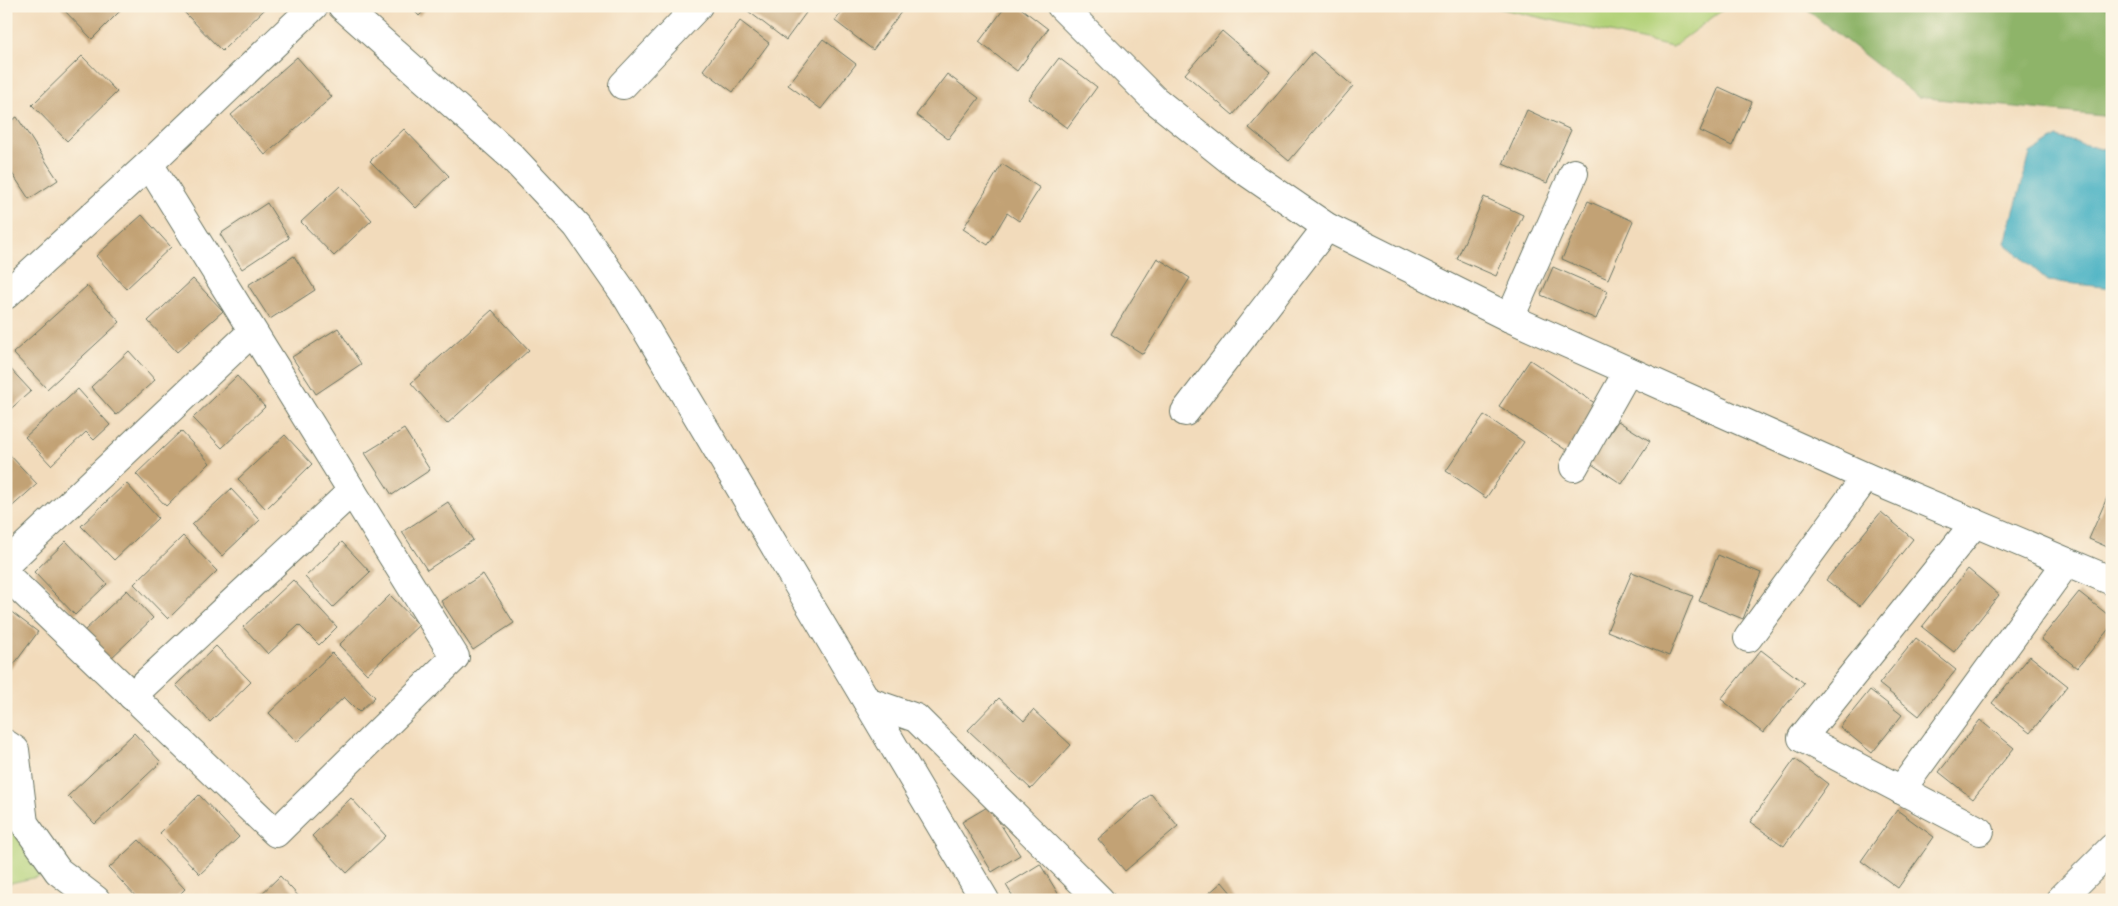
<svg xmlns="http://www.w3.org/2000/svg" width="2118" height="906" viewBox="0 0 2118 906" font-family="Alegreya,serif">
<rect width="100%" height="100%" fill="#fcf5e5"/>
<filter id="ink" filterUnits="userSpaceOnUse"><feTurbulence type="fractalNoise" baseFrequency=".02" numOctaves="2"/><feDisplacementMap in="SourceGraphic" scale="10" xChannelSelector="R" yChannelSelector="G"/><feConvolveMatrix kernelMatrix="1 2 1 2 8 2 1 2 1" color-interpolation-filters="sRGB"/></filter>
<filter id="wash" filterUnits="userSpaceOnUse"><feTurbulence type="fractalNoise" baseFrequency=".0096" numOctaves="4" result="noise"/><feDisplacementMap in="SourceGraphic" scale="20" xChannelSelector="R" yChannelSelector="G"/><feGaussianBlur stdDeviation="1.12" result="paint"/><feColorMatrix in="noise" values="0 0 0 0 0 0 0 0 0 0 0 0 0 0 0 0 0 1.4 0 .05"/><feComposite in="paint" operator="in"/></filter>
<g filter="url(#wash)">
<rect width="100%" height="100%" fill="#f2dbbb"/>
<g fill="#b3d279" stroke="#698856">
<path d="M 1489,6 L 1728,6 L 1672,47 Z"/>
<path d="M 6,811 L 8,825 L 46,875 L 6,884 Z"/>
</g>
<path fill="#8eb469" stroke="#56784e" d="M 1802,6 L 2099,6 L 2112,10 L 2112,117 L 1918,97 Z"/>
<path fill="#44b0c3" stroke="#32767c" d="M 2057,137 L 2101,149 L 2112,146 L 2112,288 L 2048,281 L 2005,243 L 2030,154 Z"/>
<g id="blocks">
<g fill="#c2a275">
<path d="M 60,6 L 125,6 L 92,39 Z"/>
<path d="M 190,6 L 268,6 L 222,51 L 184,12 Z"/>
<path d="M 410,6 L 429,6 L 419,16 Z"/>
<path d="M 752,6 L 811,6 L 786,40 L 748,11 Z"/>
<path d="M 846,6 L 901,6 L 904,8 L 873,50 L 835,21 Z"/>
<path d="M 1006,6 L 1018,6 L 1048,29 L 1017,71 L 979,42 Z"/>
<path d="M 740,21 L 769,43 L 733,92 L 703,70 Z"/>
<path d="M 1222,31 L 1270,72 L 1233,115 L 1185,74 Z"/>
<path d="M 823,39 L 856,64 L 821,109 L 788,85 Z"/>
<path d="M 1313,52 L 1353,86 L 1289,161 L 1249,128 Z"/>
<path d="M 82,56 L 117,92 L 67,141 L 32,105 Z"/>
<path d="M 297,57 L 332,97 L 265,155 L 231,115 Z"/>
<path d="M 1059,58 L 1097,87 L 1067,128 L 1028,99 Z"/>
<path d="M 947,74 L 979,98 L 948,139 L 916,115 Z"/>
<path d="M 1719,87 L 1752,102 L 1732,146 L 1700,131 Z"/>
<path d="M 1527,110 L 1571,130 L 1547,183 L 1503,164 Z"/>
<path d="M 17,117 L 58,180 L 29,199 L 6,164 L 6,124 Z"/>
<path d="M 404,129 L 449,176 L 416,208 L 370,161 Z"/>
<path d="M 1002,164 L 1040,188 L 1019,221 L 1007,213 L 988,245 L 963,229 Z"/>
<path d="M 340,186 L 372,220 L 334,256 L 301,222 Z"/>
<path d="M 1484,197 L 1523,215 L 1496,276 L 1457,259 Z"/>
<path d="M 1588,201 L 1633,221 L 1608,279 L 1562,259 Z"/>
<path d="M 267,203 L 289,238 L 242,269 L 220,234 Z"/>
<path d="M 142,215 L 171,247 L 126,289 L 96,256 Z"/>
<path d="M 294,256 L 315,290 L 270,319 L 248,285 Z"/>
<path d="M 1157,258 L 1190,278 L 1143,354 L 1111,334 Z"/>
<path d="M 1553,267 L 1608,291 L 1596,319 L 1541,295 Z"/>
<path d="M 193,279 L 223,311 L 177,352 L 148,321 Z"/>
<path d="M 87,286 L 120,322 L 47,389 L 13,353 Z"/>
<path d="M 492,310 L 529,350 L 447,424 L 411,383 Z"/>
<path d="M 338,328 L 361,364 L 316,394 L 292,357 Z"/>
<path d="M 129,351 L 155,380 L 116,415 L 91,387 Z"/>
<path d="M 1530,360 L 1599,406 L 1569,452 L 1499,406 Z"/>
<path d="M 6,364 L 31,391 L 6,413 Z"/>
<path d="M 237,376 L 265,407 L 222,448 L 193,418 Z"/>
<path d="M 78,389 L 110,425 L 94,440 L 86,432 L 51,465 L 25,437 Z"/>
<path d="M 1484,415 L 1524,442 L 1486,498 L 1446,471 Z"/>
<path d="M 1618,421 L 1650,441 L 1622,484 L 1590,463 Z"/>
<path d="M 404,429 L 430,470 L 392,495 L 365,453 Z"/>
<path d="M 181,431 L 210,463 L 166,506 L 136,474 Z"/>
<path d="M 285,435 L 312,464 L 266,509 L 238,479 Z"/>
<path d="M 8,453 L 37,484 L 6,512 L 6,455 Z"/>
<path d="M 126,483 L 158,518 L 114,560 L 81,526 Z"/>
<path d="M 2112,486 L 2112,549 L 2089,539 Z"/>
<path d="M 231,489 L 260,520 L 222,556 L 192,525 Z"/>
<path d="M 448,502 L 473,540 L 427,570 L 402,532 Z"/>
<path d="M 1881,512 L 1913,539 L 1860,606 L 1826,580 Z"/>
<path d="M 183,536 L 217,571 L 168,619 L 134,584 Z"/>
<path d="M 66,541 L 107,584 L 75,615 L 34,572 Z"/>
<path d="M 342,542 L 370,572 L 333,607 L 305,577 Z"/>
<path d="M 1718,555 L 1761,573 L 1743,619 L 1699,601 Z"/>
<path d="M 1968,569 L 1999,595 L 1954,652 L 1922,627 Z"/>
<path d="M 1632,572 L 1693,596 L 1669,656 L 1607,631 Z"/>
<path d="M 483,574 L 514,623 L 473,650 L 441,601 Z"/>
<path d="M 293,580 L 337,627 L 319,645 L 299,625 L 268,654 L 243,627 Z"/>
<path d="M 127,590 L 153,618 L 108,661 L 82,633 Z"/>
<path d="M 2079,592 L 2112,618 L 2112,625 L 2077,668 L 2041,639 Z"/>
<path d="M 390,595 L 419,625 L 367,674 L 339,645 Z"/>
<path d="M 6,608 L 38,632 L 6,675 Z"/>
<path d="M 1916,638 L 1956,670 L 1919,716 L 1879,684 Z"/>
<path d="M 216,646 L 251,682 L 210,722 L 176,685 Z"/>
<path d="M 1761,650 L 1804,683 L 1763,733 L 1721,699 Z"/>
<path d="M 332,653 L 375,697 L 359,712 L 344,697 L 297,742 L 269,713 Z"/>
<path d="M 2030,656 L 2068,686 L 2030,733 L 1992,703 Z"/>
<path d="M 1870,690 L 1902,715 L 1872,753 L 1840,727 Z"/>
<path d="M 999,698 L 1024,721 L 1033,710 L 1071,745 L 1031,789 L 968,730 Z"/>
<path d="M 1980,720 L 2014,748 L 1973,799 L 1939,772 Z"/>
<path d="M 134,733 L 161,762 L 95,824 L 68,796 Z"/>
<path d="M 1795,759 L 1828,784 L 1784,846 L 1750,822 Z"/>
<path d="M 1151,794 L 1178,826 L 1125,871 L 1098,839 Z"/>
<path d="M 199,795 L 239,837 L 200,874 L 160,833 Z"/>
<path d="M 351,798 L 386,836 L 347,873 L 312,836 Z"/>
<path d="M 989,806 L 1020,855 L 992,872 L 962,822 Z"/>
<path d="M 1897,810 L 1934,837 L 1898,888 L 1861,861 Z"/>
<path d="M 139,840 L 185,889 L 174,900 L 139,900 L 109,868 Z"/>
<path d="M 1040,864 L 1062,900 L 1015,900 L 1006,885 Z"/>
<path d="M 280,876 L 302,900 L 255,900 Z"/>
<path d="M 1222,882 L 1237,900 L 1201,900 Z"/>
</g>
</g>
</g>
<g filter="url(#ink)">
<use href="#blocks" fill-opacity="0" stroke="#697463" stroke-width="1"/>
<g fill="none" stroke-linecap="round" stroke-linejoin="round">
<g stroke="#697463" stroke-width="30">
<g id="minor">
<path d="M 342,6 L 511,156 L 577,226 L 628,299 L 985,900"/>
<path d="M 1061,6 L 1155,100 L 1235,164 L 1327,227 L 1510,318 L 1866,477 L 2112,581"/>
<path d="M 623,85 L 698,6"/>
<path d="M 6,295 L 149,164 L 314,6"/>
<path d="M 1510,318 L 1574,173"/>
<path d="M 1185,412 L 1327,227"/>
<path d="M 1574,467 L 1628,371"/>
<path d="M 1975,523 L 1802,738 L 1980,831"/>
<path d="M 6,564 L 252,332"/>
<path d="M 6,575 L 276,833 L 455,657 L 149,164"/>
<path d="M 1748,638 L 1866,477"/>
<path d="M 132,696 L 352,491"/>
<path d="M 867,701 L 916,718 L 1100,900"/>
<path d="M 6,744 L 15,750 L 24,823 L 58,871 L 96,900"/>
<path d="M 1901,790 L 2067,562"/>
<path d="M 2060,900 L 2112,848"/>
</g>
</g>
<use href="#minor" stroke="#fff" stroke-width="28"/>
</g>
</g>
<rect width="2118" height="906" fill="none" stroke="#fcf5e5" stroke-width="25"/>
</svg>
